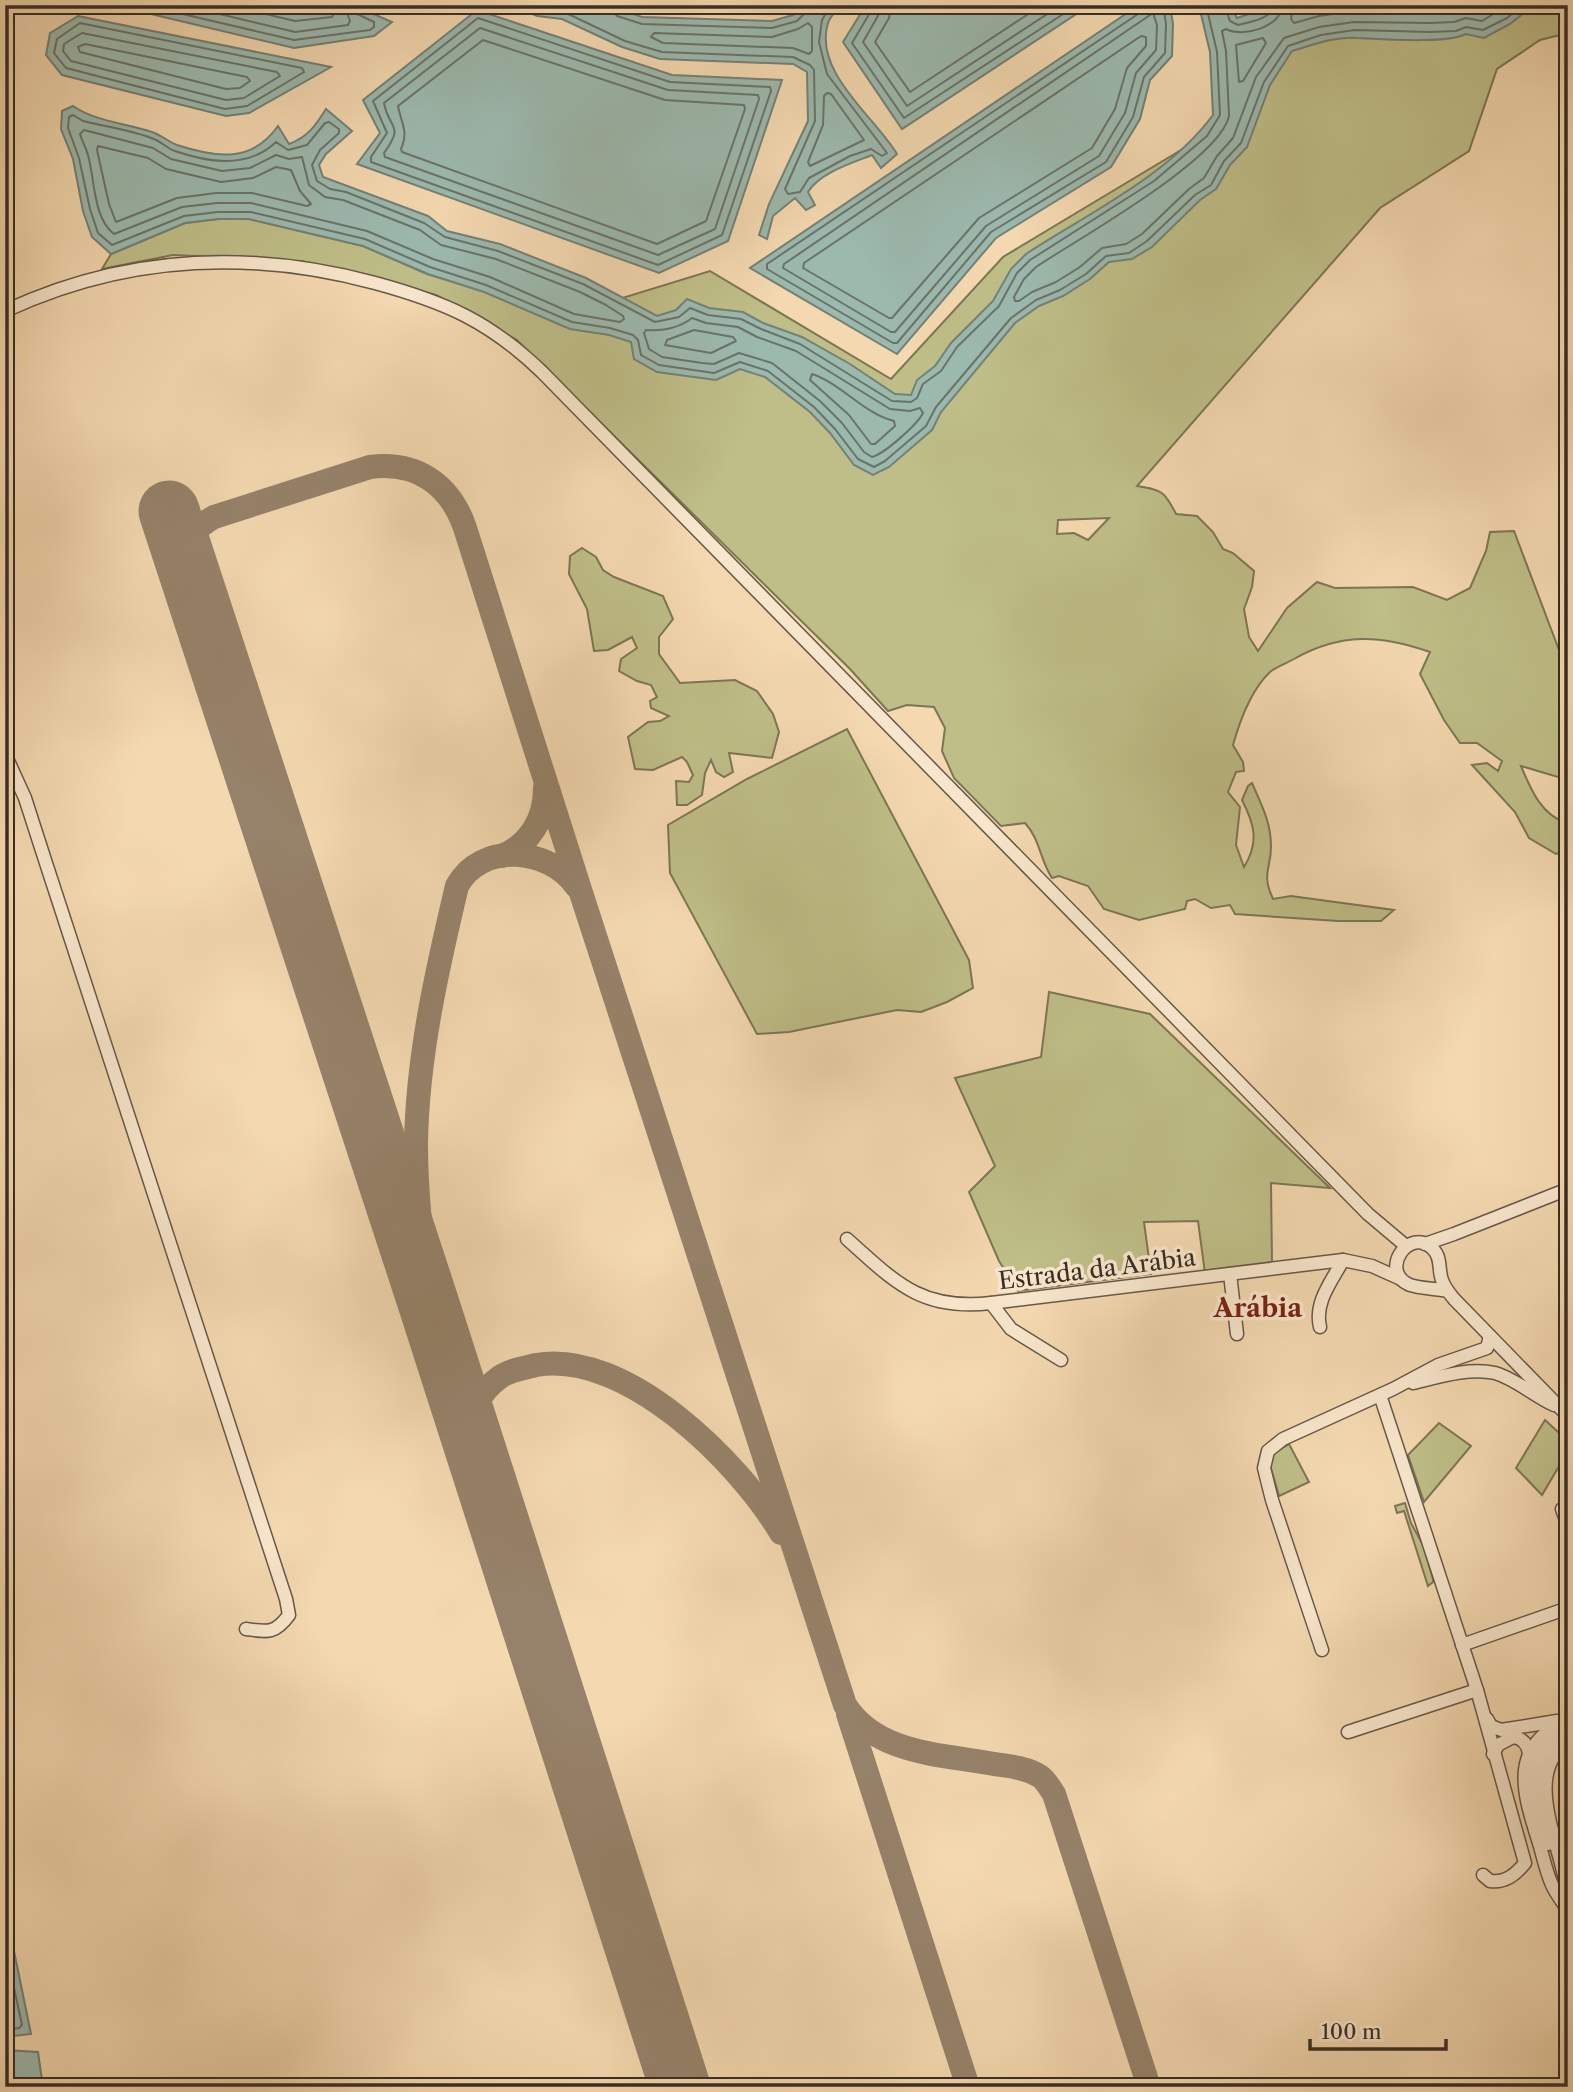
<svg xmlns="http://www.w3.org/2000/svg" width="1573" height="2092" viewBox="0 0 1573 2092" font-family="'Libre Caslon Text',serif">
<rect width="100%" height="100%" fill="#f4d8b0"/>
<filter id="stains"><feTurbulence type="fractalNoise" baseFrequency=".00286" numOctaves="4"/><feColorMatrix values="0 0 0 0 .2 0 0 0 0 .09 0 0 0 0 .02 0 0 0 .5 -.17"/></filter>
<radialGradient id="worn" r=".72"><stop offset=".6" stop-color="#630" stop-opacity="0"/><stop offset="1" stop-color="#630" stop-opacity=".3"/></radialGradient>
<g fill="#bfbe88" stroke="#7c7656" stroke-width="2" fill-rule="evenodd">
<path d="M 1416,5 L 1568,5 L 1568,33 L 1540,40 L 1497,69 L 1469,151 L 1380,208 L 1137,486 C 1161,490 1164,490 1176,514 L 1197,516 L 1213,532 L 1223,549 L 1233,553 L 1254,571 L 1252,587 L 1244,609 L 1249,637 L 1258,651 L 1287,608 L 1317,582 L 1335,588 L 1413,587 L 1447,600 L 1470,588 L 1486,551 L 1490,532 L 1514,531 L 1559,650 L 1568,657 L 1568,780 L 1521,766 C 1531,790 1541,815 1568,824 L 1568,850 L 1556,854 L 1529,838 L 1515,812 L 1472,765 L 1487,763 L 1498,771 L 1502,761 L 1477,743 L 1460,743 L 1444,720 L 1420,674 L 1430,652 C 1381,635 1341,632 1294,659 C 1287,663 1276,667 1270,672 C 1251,690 1240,720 1233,745 L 1243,762 L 1244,771 L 1236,772 L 1228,792 L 1240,807 L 1236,845 L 1244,867 C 1259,843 1255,825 1242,800 L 1248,786 L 1252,783 C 1261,804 1271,822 1271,846 C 1271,871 1261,872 1273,899 L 1291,896 L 1394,910 L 1381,921 L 1338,921 L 1235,914 L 1230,905 L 1211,908 L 1195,899 L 1187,901 L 1185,909 L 1139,920 L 1104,909 L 1088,886 L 1059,876 L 1052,878 C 1040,860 1040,839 1025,823 L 1001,826 L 954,778 L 942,751 L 945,728 L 934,707 L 907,705 L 888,711 L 850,669 L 517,340 L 436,295 L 302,261 L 173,255 L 102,269 L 111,254 L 185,223 L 218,219 L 249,219 L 363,246 L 427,274 L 484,291 L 616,300 L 710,271 L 891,379 L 1003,257 L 1216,129 L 1224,33 ZM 1109,518 L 1088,540 L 1074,533 L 1057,534 L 1058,520 Z"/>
<path d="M 582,548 L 596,557 L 603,570 L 614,577 L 663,596 L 673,619 L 659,637 L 659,654 L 680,683 L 735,680 L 757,691 L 773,714 L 779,732 L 772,758 L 729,753 L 733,772 L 724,777 L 716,772 L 711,760 L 705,773 L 702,795 L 687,805 L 677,805 L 676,781 L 689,782 L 693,775 L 687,762 L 682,757 L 653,770 L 635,769 L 628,737 L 648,722 L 660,721 L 669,716 L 651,708 L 650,701 L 657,697 L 651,685 L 637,681 L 619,671 L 621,659 L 637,648 L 632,637 L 608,650 L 594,651 L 587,609 L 569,574 L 570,556 Z"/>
<path d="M 847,729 L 969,960 L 973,988 L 947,1002 L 921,1012 L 897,1010 L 789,1032 L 757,1034 L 670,873 L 668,825 L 747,779 Z"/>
<path d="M 1049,992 L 1150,1014 L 1330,1188 L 1271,1183 L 1272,1264 L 1205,1273 L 1198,1221 L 1144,1222 L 1151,1274 L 1018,1291 L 999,1261 L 969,1192 L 995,1166 L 955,1078 L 1041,1057 Z"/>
<path d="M 1545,1420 L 1568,1441 L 1568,1466 L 1558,1468 L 1542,1495 L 1516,1468 Z"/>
<path d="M 1439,1423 L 1471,1446 L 1424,1502 L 1408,1455 Z"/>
<path d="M 1289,1444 L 1309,1482 L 1279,1496 L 1270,1465 L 1273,1454 Z"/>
<path d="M 1405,1503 L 1411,1523 L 1423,1545 L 1433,1579 L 1433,1582 L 1428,1586 L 1404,1511 L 1397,1513 L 1395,1506 Z"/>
</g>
<g fill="#9cb9ae" stroke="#748177" stroke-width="2">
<path d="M 113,5 L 353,5 L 392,22 L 374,36 L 294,48 Z"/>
<path d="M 512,5 L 617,5 L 621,10 L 642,17 L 772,21 L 793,15 L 804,5 L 840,5 C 836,11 830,17 828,23 C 813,72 875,117 897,154 L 881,168 L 872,155 C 852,163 819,173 808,192 L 815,205 L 806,210 L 795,198 L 773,216 L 767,239 L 759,235 L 769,204 L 808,121 L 807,72 L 793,64 L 660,59 L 622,47 L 562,19 L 537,16 Z"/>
<path d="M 866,5 L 1090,5 L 902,129 L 843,42 Z"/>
<path d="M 1139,5 L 1170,5 L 1173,24 L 1172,56 L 1150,80 L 1140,119 L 1111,167 L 996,238 L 897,354 L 750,268 Z"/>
<path d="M 1230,5 L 1237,18 L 1276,5 L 1534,5 L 1510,24 L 1484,38 L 1466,34 C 1447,44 1381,39 1357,38 C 1335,36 1312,45 1292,51 L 1270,85 L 1247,147 L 1230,165 L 1216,189 L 1200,200 L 1152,247 L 1132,259 L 1109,262 L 1090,279 L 1063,296 L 1039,306 L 1015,323 L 941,412 L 932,430 L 889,467 L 873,475 L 854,465 L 830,433 L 810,412 L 765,377 L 740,369 L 716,380 L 657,372 L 634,359 L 631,342 L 609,335 L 570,329 L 484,292 L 428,274 L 363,246 L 249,219 L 218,219 L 185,223 L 111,254 L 92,237 L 83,211 L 73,159 L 61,129 L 62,111 L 73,106 C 95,121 123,123 149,131 C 160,134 167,141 177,145 C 217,158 252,163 278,126 L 289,144 C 308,137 316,125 326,109 L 352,131 L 326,154 L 319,165 L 323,177 L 428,216 L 447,231 L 500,244 L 586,278 L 657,316 L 676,310 L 687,299 L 709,308 L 743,312 L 763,323 L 802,337 L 850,364 L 895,394 L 911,395 L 917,380 L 935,366 L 951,343 L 993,301 L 1011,269 L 1026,254 C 1087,214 1169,175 1213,115 L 1210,52 L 1199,6 Z"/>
<path d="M 477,10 L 672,75 L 782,80 L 728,241 L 659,273 L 357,164 L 380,133 L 363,100 Z"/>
<path d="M 78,16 L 331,67 L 249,113 L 226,116 L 62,75 L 46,55 L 50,33 Z"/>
<path d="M 5,1950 L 14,1951 L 31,2034 L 5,2037 Z"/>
<path d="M 5,2050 L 38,2052 L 43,2087 L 5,2087 Z"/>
</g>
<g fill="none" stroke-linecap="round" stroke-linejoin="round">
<g stroke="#6a736a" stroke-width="2">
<path d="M 144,5 L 294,40 L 370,30 L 374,27 L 374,22 L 355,13 L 353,5"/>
<path d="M 182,5 L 295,32 L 348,25 L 350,21 L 344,5"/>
<path d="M 228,5 L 295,21 L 332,17 L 334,14 L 333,5"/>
<path d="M 528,5 L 539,9 L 564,12 L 625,41 L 662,52 L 793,57 L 810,65 L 814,70 L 815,121 L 785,189 L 788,194 L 800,192 L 809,178 L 850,156 L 871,149 L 882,156 L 887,153 L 827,74 L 819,42 L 822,20 L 831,5"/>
<path d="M 612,5 L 613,11 L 617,16 L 642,24 L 772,28 L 797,21 L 806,12 L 808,5"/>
<path d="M 872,5 L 871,11 L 852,43 L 904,118 L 1077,5"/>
<path d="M 881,5 L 879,14 L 863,42 L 907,106 L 1061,5"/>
<path d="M 891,5 L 889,18 L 875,42 L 910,92 L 1042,5"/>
<path d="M 1142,5 L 1138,14 L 767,264 L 767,269 L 893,343 L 897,343 L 991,232 L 1106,162 L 1133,117 L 1144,77 L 1165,53 L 1166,24 L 1163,5"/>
<path d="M 1206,5 L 1217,52 L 1220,115 L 1207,136 L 1154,181 L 1030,260 L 1017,273 L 999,306 L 957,347 L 941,371 L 923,384 L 917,398 L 911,402 L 892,401 L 800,344 L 761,329 L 741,319 L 708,315 L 690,308 L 679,317 L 655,322 L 583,284 L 498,251 L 445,237 L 424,223 L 346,192 L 330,189 L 317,181 L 312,165 L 320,150 L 339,133 L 339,129 L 329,122 L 325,123 L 307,145 L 288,150 L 276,142 C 248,169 209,163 175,151 C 168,149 163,143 156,140 C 134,130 106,127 83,121 L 73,115 L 69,117 L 68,128 L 79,158 L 90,209 L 98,233 L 112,245 L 184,216 L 218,212 L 251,212 L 365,239 L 430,267 L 486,285 L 572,322 L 610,328 L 633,335 L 638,340 L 641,355 L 659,365 L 714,373 L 740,362 L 768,371 L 814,407 L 835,429 L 858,459 L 874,467 L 885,461 L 926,426 L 936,407 L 1011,318 L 1036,300 L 1060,290 L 1086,274 L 1106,256 L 1129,253 L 1147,241 L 1195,195 L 1211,185 L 1224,161 L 1241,143 L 1264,82 L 1288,46 L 1321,35 L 1355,30 L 1430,32 L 1456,31 L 1466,27 L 1483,30 L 1507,18 L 1523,5"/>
<path d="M 1224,5 L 1230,21 L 1238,25 C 1250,22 1272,19 1274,5"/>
<path d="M 1283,5 C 1281,27 1243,38 1226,29 L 1222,31 L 1226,51 L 1229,116 C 1220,160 1076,240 1036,267 L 1024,279 L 1014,297 L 1015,301 L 1019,301 L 1032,292 L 1056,282 L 1080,267 L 1102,248 L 1126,244 L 1142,234 L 1189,189 L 1204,178 L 1217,156 L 1233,138 L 1256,77 L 1284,38 L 1319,27 L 1354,22 L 1430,23 L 1454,22 L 1466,18 L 1482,21 L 1508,5"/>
<path d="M 1293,5 L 1291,19 L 1294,23 L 1319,16 L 1353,11 L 1451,12 C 1465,6 1477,12 1489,5"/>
<path d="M 1153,13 L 1157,25 L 1156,50 L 1136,73 L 1125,113 L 1099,156 L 986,226 L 895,332 L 891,332 L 783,268 L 784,264 Z"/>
<path d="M 478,18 L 670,82 L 770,87 L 771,91 L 722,235 L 658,265 L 371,162 L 371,157 L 387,133 L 373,101 Z"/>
<path d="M 80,23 L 302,68 L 304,72 L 247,106 L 225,109 L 66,68 L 54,53 L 57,39 Z"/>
<path d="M 808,23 L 812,27 L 812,51 L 809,54 L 793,48 L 663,43 L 651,37 L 654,33 L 772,37 L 798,29 Z"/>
<path d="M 480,28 L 668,90 L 758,95 L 759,99 L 715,229 L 658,255 L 385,157 L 384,153 C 405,124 389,130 384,103 Z"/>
<path d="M 82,33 L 277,72 L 280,76 L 244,98 L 226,100 L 71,61 L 63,51 L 64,44 Z"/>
<path d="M 1141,36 L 1146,37 L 1146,46 L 1127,68 L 1115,109 L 1092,148 L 979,218 L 892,318 L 889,318 L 803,268 L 804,263 Z"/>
<path d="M 1263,38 L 1266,43 L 1243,81 L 1239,82 L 1236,45 Z"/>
<path d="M 483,40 L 665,100 L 744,105 L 745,109 L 706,221 L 657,244 L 402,152 L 401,149 C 409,131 401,123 398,106 Z"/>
<path d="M 85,44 L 247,77 L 250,81 L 240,88 L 226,89 L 80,52 L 78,47 Z"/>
<path d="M 827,93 L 831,94 L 864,140 L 810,166 L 808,162 L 823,125 L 824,96 Z"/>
<path d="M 84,130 L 153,148 L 171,159 L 222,171 L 250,168 L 276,155 L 289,159 L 302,157 L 309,185 L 325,197 L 343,200 L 420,230 L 441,245 L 496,259 L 580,292 L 606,305 L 623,316 L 624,319 L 620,322 L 574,314 L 490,277 L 433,259 L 367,231 L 251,203 L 217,203 L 182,207 L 114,234 C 93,218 95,180 88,155 C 86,148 82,141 80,134 Z"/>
<path d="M 98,146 L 148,158 L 166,169 L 221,182 L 253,178 L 276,167 L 291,170 L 300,191 L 311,204 L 307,206 L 252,193 L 216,193 L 177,198 L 116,222 L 109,204 L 97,150 Z"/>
<path d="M 692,318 L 706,323 L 738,327 L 757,337 L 796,351 L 890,409 L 910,411 L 920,408 L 923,413 C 917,425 884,454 872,457 L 864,452 L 842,423 L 820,401 L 772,363 L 739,353 L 714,364 L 702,363 L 662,357 L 649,349 L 644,333 L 646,330 C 662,331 678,329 692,318 Z"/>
<path d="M 694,330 L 733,337 L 736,341 L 711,353 L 665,345 L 667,340 Z"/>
<path d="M 812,374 C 842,384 864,414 894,421 L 895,426 L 875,444 L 871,444 L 849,415 L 810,380 Z"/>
<path d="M 5,1957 L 8,1960 L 22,2025 L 19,2028 L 5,2030"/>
</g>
<g stroke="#96826a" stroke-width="24">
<path d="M 186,562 C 184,540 196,527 214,517 L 370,467 C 416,461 450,484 465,528 L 583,899 L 845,1705 C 877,1755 942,1754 994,1764 C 1009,1766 1028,1768 1041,1777 C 1046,1781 1050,1788 1054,1794 L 1149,2087"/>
<path d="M 502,856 C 530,844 545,819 545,788"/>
<path d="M 429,1305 C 423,1251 416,1198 416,1145 C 417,1058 437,970 457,886 C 481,841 550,848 576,886"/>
<path d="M 471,1441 C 469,1413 478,1393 500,1377 C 510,1370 524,1368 536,1365 C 626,1349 739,1462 781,1533"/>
<path d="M 848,1714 L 968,2087"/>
</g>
<path stroke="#96826a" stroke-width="61" d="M 169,511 L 429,1305 L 680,2087"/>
<g stroke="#675848" stroke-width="15">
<g id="minor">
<path d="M 5,311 C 125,255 248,249 375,283 C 445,302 489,321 542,372 L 1368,1214 L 1406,1246"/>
<path d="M 5,754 L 25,798 L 44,857 L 286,1599 L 289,1615 C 275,1634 268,1632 246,1629"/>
<path d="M 847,1239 C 895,1282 921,1311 991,1303 L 1343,1260 L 1372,1266 L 1401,1279"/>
<path d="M 1425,1244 L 1454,1234 L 1568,1189"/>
<path d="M 1230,1274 L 1237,1334"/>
<path d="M 1448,1291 C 1437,1289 1418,1288 1410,1285 C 1378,1272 1409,1225 1433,1249 C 1442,1258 1438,1270 1442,1280 C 1444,1287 1449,1293 1454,1299 L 1568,1416"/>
<path d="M 991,1303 L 1011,1329 L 1061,1360"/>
<path d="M 1320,1327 C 1314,1302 1332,1281 1343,1260"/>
<path d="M 1413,1383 C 1438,1377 1470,1367 1495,1373 C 1516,1379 1534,1396 1554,1405"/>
<path d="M 1562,1509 L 1568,1526"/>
<path d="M 1462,1645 L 1568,1608"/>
<path d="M 1322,1650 L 1272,1500 L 1264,1468 L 1268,1451 L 1283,1439 L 1393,1389 L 1438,1365 L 1487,1348 L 1490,1336"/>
<path d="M 1477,1690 L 1525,1863 C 1516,1874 1506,1883 1490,1881 L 1483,1875"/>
<path d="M 1487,1719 L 1491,1726 L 1501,1730 L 1557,1721"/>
<path d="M 1568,1719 C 1509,1747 1522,1789 1538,1840 C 1543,1855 1546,1873 1553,1887 C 1557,1895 1563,1903 1568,1910"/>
<path d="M 1348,1732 L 1477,1690 L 1380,1395"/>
<path d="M 1568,1741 C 1519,1777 1565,1850 1568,1899"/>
<path d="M 1493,1754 L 1498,1745 L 1513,1737 C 1523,1738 1528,1745 1529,1754"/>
<path d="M 1548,1844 C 1536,1803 1519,1755 1568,1730"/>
<path d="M 1556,1845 L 1557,1837 L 1568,1826"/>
</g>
</g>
<use href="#minor" stroke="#f8e6cc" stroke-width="12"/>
</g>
<g text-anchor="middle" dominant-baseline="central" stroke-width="7" stroke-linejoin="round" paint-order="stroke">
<g font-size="24" fill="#382d25" stroke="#f8e6cc">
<text transform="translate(1097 1269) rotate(-7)">Estrada da Arábia</text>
</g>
<g font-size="26" font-weight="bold" fill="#7a1f14" stroke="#f8e6cc">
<text x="1258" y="1308">Arábia</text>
</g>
</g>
<rect width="1573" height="2092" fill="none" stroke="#f4d8b0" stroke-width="28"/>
<rect x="7" y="7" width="1559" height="2078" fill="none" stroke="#382d25" stroke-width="3.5"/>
<rect x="14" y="14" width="1545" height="2064" fill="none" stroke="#382d25" stroke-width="2"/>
<path d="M1310 2039v10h136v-10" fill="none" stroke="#382d25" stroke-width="3.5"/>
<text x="1321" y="2039" font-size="21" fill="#382d25" stroke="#f8e6cc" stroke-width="5" paint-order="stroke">100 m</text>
<rect width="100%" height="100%" filter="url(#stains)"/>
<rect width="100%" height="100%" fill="url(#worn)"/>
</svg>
